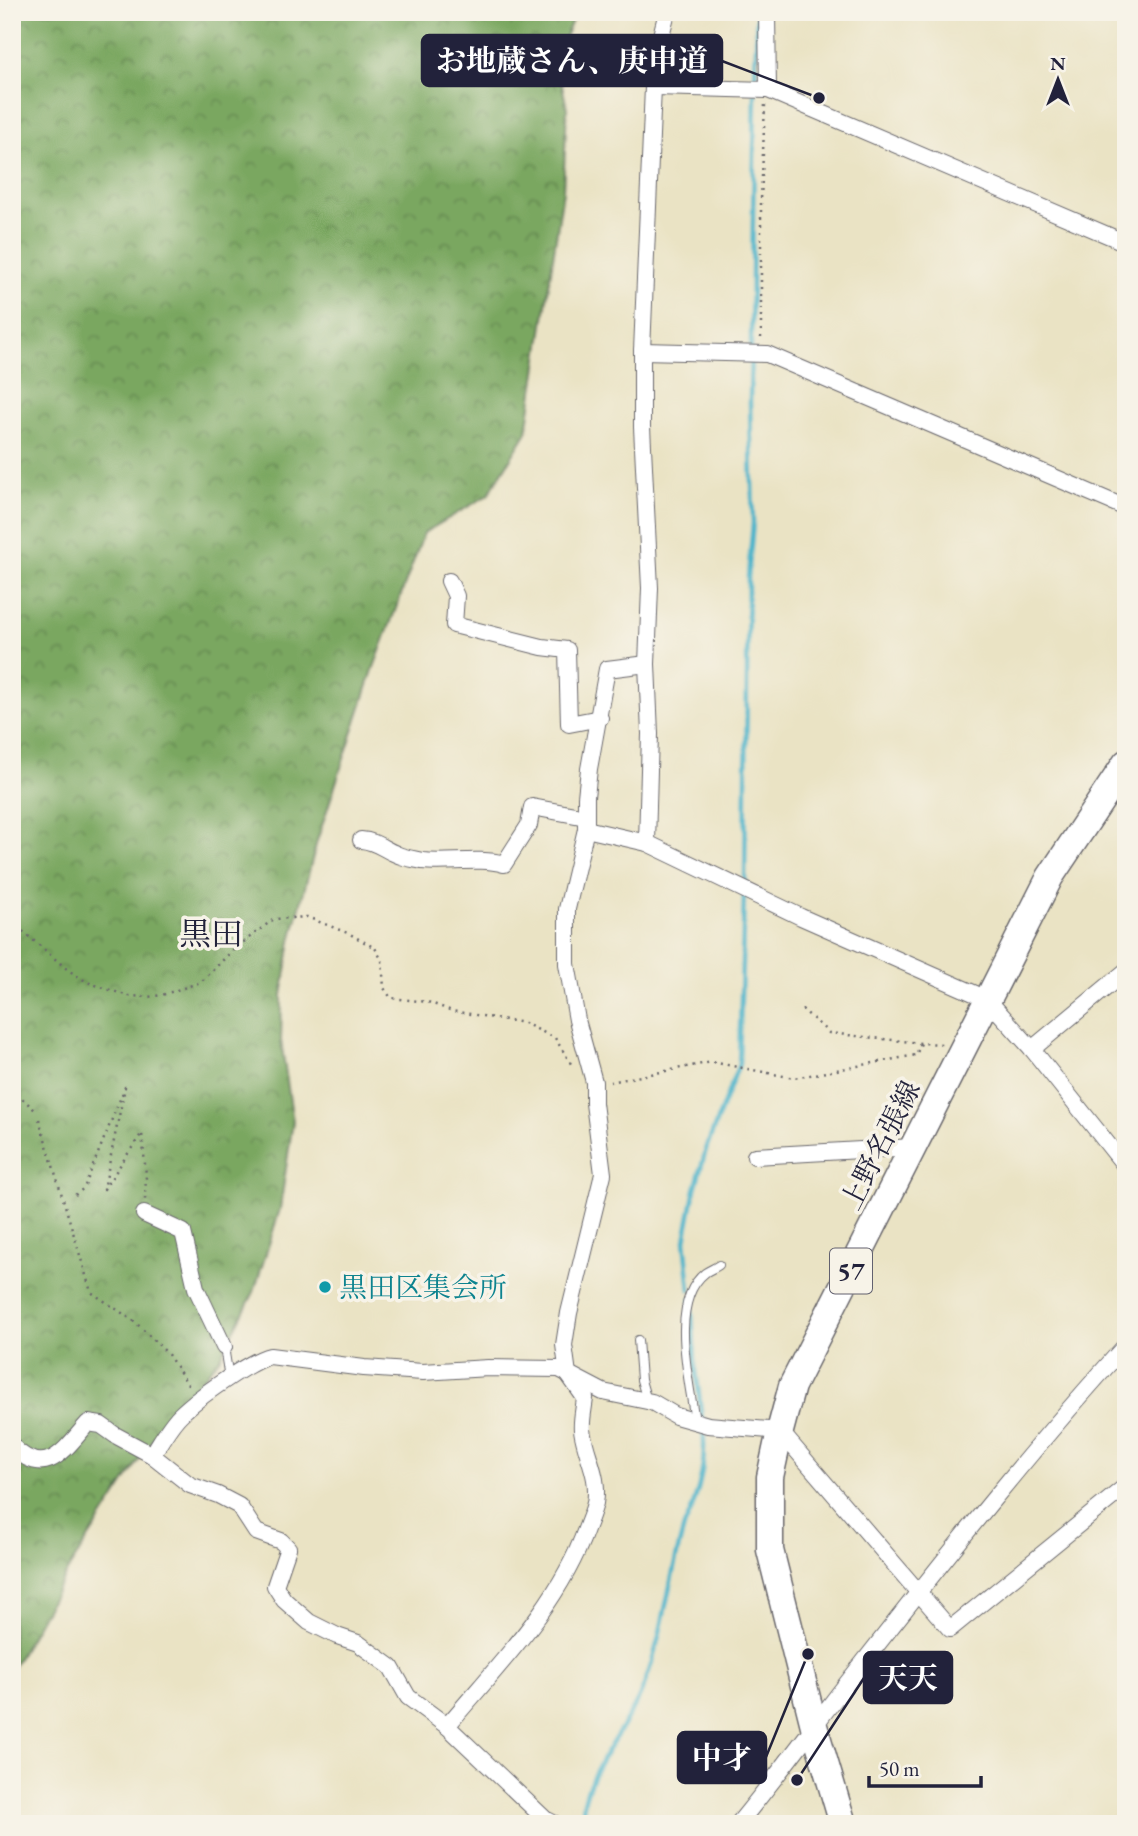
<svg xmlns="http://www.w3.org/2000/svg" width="1138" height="1836" viewBox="0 0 1138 1836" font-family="'EB Garamond','Noto Serif JP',serif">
<defs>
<pattern id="forest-crowns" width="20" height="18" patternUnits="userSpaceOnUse" patternTransform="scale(1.75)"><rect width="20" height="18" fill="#7aa760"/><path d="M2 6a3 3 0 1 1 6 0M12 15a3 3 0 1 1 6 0" fill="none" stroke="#648850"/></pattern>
</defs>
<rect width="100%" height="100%" fill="#f7f3e8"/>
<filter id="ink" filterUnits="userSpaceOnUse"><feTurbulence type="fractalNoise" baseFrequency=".0143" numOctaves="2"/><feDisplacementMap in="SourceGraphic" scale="14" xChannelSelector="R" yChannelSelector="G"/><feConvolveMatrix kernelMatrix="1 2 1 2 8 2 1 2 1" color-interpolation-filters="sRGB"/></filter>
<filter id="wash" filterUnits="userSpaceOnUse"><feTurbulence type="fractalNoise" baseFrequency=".00686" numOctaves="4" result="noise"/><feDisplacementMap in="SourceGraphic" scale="28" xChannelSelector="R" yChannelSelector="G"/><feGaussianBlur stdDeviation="1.57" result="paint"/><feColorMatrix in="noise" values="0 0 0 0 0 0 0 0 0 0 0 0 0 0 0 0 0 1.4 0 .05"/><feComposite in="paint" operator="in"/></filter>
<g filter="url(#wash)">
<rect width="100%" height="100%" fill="#eae3c4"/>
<path fill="url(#forest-crowns)" stroke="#4e644e" stroke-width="2" d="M 12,12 L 576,12 L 556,57 L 567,108 L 563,191 L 527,432 L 488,495 L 424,533 L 373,670 L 317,841 L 291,941 L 282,995 L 281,1041 L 293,1121 L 280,1209 L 254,1292 L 219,1359 L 156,1434 L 70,1567 L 12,1669 Z"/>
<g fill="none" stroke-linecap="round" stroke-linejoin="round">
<g stroke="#4cb4ca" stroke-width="4.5">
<path d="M 755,85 L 757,12"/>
<path d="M 745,887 L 748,577 L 753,523 L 750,402 L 755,94"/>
<path d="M 690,1290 L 685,1240 L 695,1189 L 707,1146 L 739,1064 L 744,895"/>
<path d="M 691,1299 L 695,1361 L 702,1419"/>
<path d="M 584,1824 C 575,1783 626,1730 641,1693 C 663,1640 668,1582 684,1527 C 687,1519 692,1511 694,1502 C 702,1479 706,1452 703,1428"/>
</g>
</g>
</g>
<g filter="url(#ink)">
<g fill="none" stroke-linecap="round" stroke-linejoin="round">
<g stroke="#68666b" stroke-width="10">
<g id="service">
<path d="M 638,1340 L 641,1380 L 647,1401"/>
<path d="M 224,1347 L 229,1378"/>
<path d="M 695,1422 C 690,1382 668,1302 705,1273 C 709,1270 715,1268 719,1265"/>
</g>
</g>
<g stroke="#68666b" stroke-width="18">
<g id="minor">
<path d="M 767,12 L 768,90"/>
<path d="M 654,87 L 768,90 L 1126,243"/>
<path d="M 642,351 L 767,354 L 1126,508"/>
<path d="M 449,581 L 456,596 L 454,625 L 542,647 L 567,650 L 569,724 L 600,718"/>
<path d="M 586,829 L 647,843 L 801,917 L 987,999 L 1032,1049 L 1126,1167"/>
<path d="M 361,840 C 376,841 383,849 396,854 C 404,858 414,859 422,861 C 449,864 479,857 504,864 L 529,825 L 532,807 L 586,817"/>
<path d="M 647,843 L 650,734 L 647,664 L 650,588 L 642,427 L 642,351 L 654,63 L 667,12"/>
<path d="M 1032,1049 L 1126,971"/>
<path d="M 755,1156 L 914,1147"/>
<path d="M 144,1214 L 183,1232 L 196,1288 L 224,1347"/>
<path d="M 12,1446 C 46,1481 65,1449 88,1423 L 101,1425 L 115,1435 L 152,1455 L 190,1485 L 218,1495 L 239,1506 L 256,1532 L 281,1541 L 288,1548 L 275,1586 L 284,1600 L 309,1622 L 337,1636 L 358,1643 L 391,1667 L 408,1697 L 447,1726 L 545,1819 L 555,1824"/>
<path d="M 152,1455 C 160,1443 169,1426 180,1415 C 196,1399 249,1361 270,1356 L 364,1368 L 423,1372 L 488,1368 L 559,1369 L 603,1392 L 652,1402 L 676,1416 L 708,1425 L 780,1431 L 950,1629 L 1126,1486"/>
<path d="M 447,1726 C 498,1665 559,1605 586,1529 C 589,1521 593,1512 595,1503 C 600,1476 586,1457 582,1430 C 581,1420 584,1408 585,1398 L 568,1374 L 564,1345 L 569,1313 L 603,1174 L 594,1103 L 594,1082 L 577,1020 L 567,964 L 567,909 L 586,829 L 586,797 L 589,769 L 607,669 L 647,664"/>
<path d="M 738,1824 C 781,1772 820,1717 862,1664 C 947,1556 1033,1447 1126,1345"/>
</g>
</g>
<g stroke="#68666b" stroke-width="29">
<path id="primary" d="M 843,1824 L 814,1726 L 770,1550 L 770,1477 L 780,1431 L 792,1386 L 1050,877 L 1126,763"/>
</g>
<g stroke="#68666b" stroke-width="2.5" stroke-dasharray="2 5" stroke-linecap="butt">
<path d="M 761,338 L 761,201 L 765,104"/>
<path d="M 12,922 L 68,970 L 87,982 L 128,996 L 148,997 L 162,995 L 201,982 L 233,950 L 274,919 L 307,917 L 350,934 L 375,948 L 382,960 L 384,988 L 391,998 L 428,1002 L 452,1011 L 524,1023 L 555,1038 L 573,1067"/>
<path d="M 802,1009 L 829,1033 L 921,1043"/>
<path d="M 610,1082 L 712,1062 L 794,1078 L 916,1055 L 921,1043 L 943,1044"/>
<path d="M 12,1089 L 36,1111"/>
<path d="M 39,1119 L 91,1292 L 134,1321 L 167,1353 L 189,1386"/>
<path d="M 75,1195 L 84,1188 L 125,1087 L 104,1189 L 142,1133 L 146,1175 L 145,1200"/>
</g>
<use href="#service" stroke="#fff" stroke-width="8"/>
<use href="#minor" stroke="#fff" stroke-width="16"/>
<use href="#primary" stroke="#fff" stroke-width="26"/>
</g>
</g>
<circle fill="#0f9aa8" stroke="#f7f3e8" stroke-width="2.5" cx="325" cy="1287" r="7"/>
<g text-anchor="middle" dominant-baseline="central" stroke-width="7" stroke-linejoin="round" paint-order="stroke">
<rect fill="#f7f3e8" stroke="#62616f" stroke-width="2" x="830" y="1248.5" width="42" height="45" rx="5"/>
<g font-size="26" font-weight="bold" fill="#22223b">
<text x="851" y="1271">57</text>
</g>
<g font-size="28" fill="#22223b" stroke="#f7f3e8">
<text transform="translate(880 1145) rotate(-63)">上野名張線</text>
</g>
<g font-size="28" fill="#0d838f" stroke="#f7f3e8" text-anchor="start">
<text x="339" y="1287">黒田区集会所</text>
</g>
<g font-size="32" fill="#22223b" stroke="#f7f3e8">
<text x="211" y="934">黒田</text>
</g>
</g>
<path fill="none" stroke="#22223b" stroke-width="2.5" d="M819 98L722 61M797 1780L864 1678M808 1654L766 1757"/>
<g fill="#22223b" stroke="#f7f3e8" stroke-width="2.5">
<circle cx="819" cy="98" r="7"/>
<circle cx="797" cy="1780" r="7"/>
<circle cx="808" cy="1654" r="7"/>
</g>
<g fill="#22223b" stroke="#22223b" stroke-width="2.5">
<rect x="422" y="35" width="300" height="51" rx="7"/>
<rect x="864" y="1652" width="88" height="51" rx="7"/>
<rect x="678" y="1732" width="88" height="51" rx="7"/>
</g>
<g font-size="30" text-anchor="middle" font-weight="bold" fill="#fff">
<text x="572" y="71">お地蔵さん、庚申道</text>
<text x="908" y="1688">天天</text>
<text x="722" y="1768">中才</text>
</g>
<rect width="1138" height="1836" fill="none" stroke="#f7f3e8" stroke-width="42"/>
<g transform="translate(1058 80)" stroke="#f7f3e8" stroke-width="5" paint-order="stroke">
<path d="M0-5L12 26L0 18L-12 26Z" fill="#22223b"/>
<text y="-10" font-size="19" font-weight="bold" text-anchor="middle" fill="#22223b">N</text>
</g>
<path d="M869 1776v10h112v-10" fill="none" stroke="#22223b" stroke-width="3.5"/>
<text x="879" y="1776" font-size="21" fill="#22223b" stroke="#f7f3e8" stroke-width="5" paint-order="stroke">50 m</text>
</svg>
